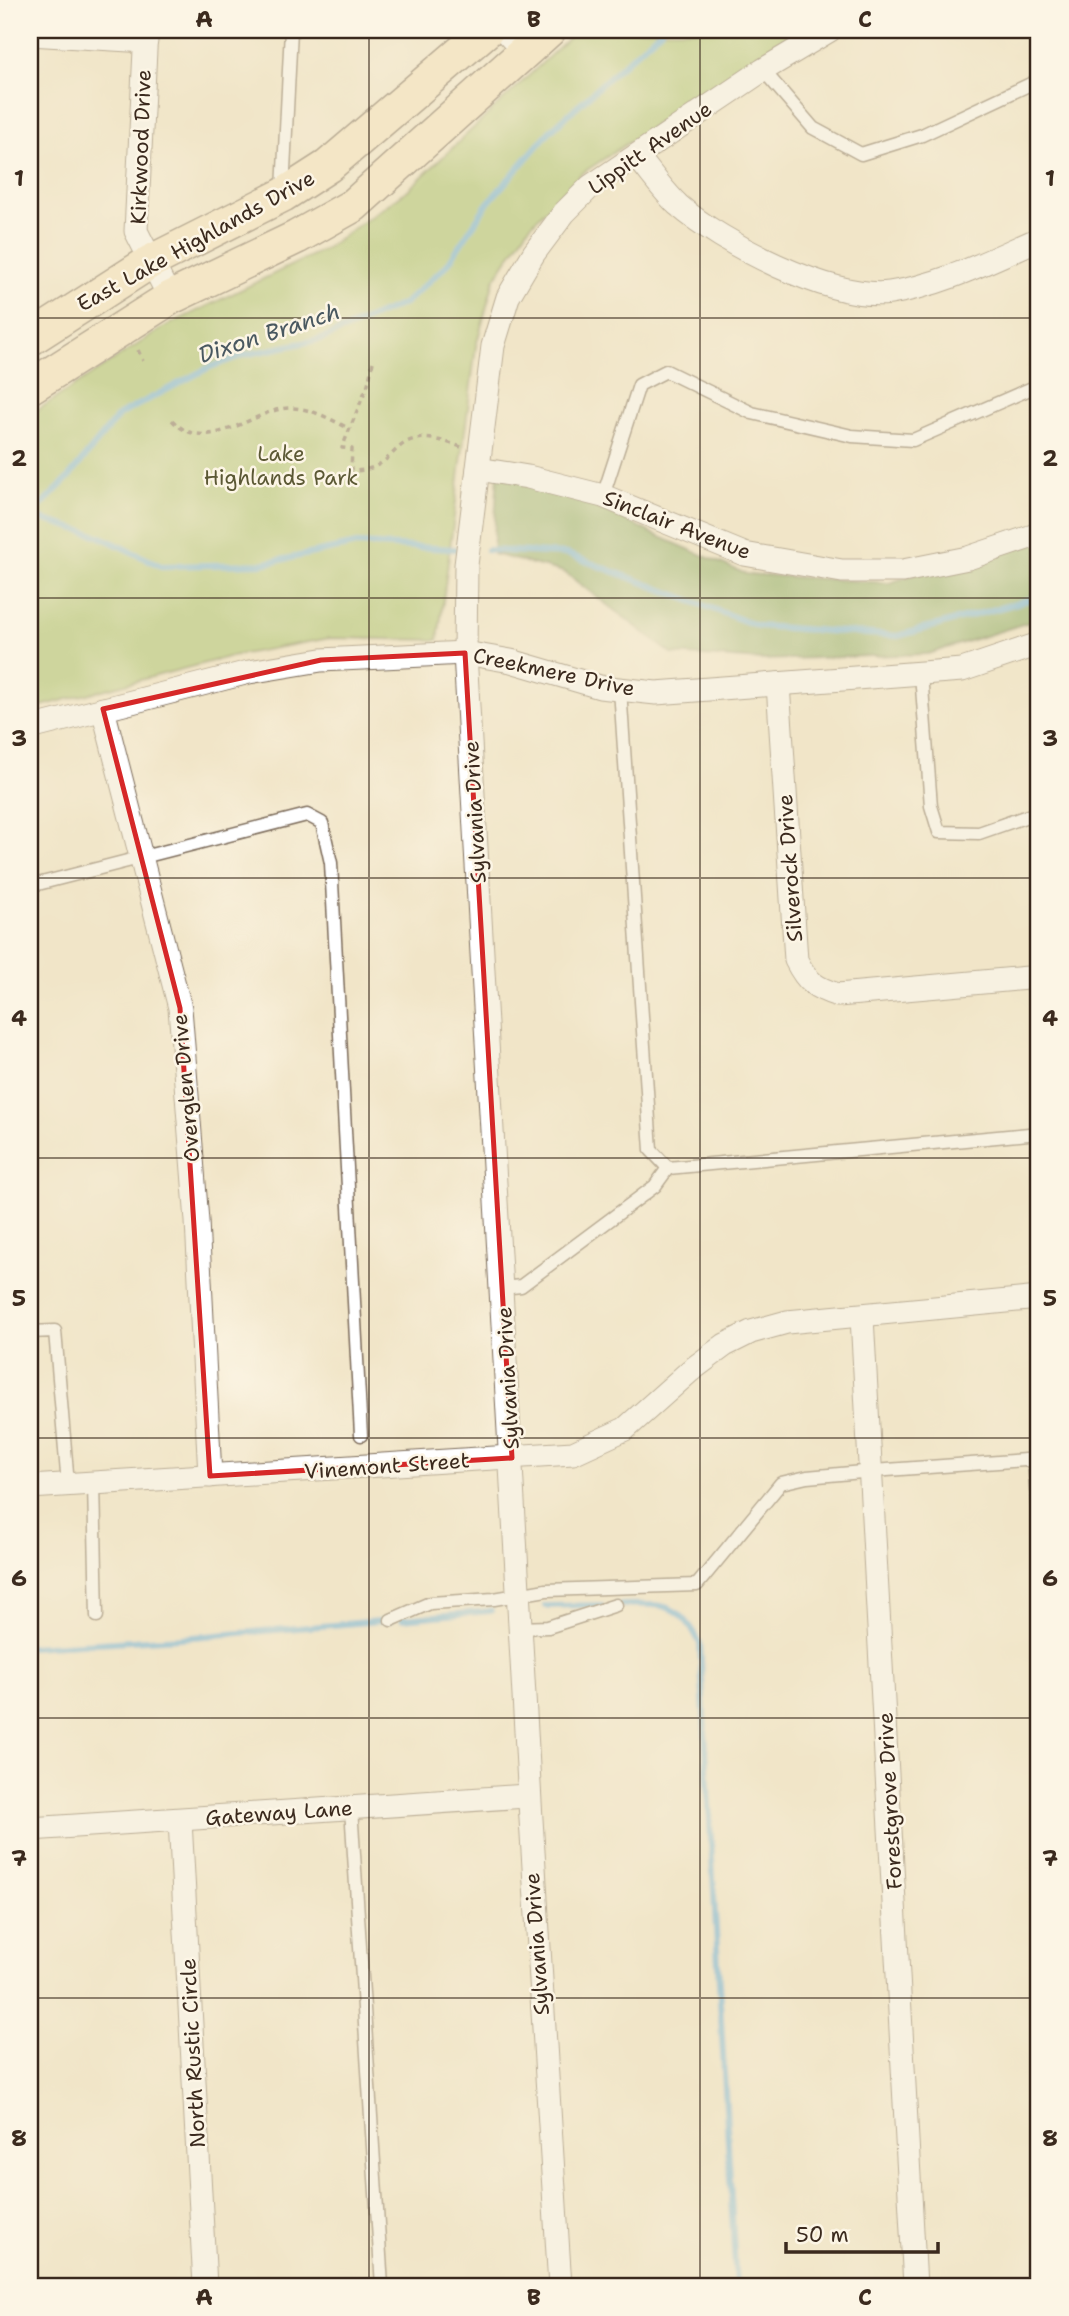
<svg xmlns="http://www.w3.org/2000/svg" width="1069" height="2316" viewBox="0 0 1069 2316" font-family="'Shantell Sans',sans-serif">
<rect width="100%" height="100%" fill="#fcf5e5"/>
<filter id="ink" filterUnits="userSpaceOnUse"><feTurbulence type="fractalNoise" baseFrequency=".0143" numOctaves="2"/><feDisplacementMap in="SourceGraphic" scale="14" xChannelSelector="R" yChannelSelector="G"/><feConvolveMatrix kernelMatrix="1 2 1 2 8 2 1 2 1" color-interpolation-filters="sRGB"/></filter>
<filter id="wash" filterUnits="userSpaceOnUse"><feTurbulence type="fractalNoise" baseFrequency=".00686" numOctaves="4" result="noise"/><feDisplacementMap in="SourceGraphic" scale="28" xChannelSelector="R" yChannelSelector="G"/><feGaussianBlur stdDeviation="1.57" result="paint"/><feColorMatrix in="noise" values="0 0 0 0 0 0 0 0 0 0 0 0 0 0 0 0 0 1.4 0 .05"/><feComposite in="paint" operator="in"/></filter>
<g filter="url(#wash)">
<rect width="100%" height="100%" fill="#f1e5c8"/>
<path fill="#a5c269" stroke="#707644" stroke-width="2" d="M 577,30 L 799,30 L 581,174 L 529,227 L 494,280 L 476,346 L 438,640 L 330,638 L 232,656 L 30,709 L 30,415 L 166,326 L 325,249 L 408,190 Z"/>
<path fill="#84a85d" stroke="#60693e" stroke-width="2" d="M 499,456 L 651,533 L 746,574 L 889,583 L 1039,533 L 1039,619 L 928,654 L 762,660 L 672,654 L 564,572 L 493,554 Z"/>
<g fill="none" stroke-linecap="round" stroke-linejoin="round">
<g stroke="#63addb" stroke-width="6">
<path d="M 32,516 L 99,536 L 161,566 L 261,564 L 357,544 L 454,549"/>
<path d="M 30,517 L 68,478 L 119,415 L 208,368 L 244,355 L 322,339 L 405,303 L 447,265 L 487,204 L 550,131 L 661,30"/>
<path d="M 487,550 L 567,554 L 758,626 L 898,636 L 1039,597"/>
<path d="M 616,1605 C 660,1605 680,1599 700,1644 L 736,2286"/>
<path d="M 545,1606 L 601,1605"/>
<path d="M 402,1619 L 491,1611"/>
<path d="M 30,1647 L 181,1638 L 391,1620"/>
</g>
</g>
</g>
<g filter="url(#ink)">
<g fill="none" stroke-linecap="round" stroke-linejoin="round">
<g stroke="#7b6b5a" stroke-width="15">
<g id="lane">
<path d="M 763,70 L 813,128 L 861,154 L 922,135 L 1039,80"/>
<path d="M 283,190 L 291,30"/>
<path d="M 603,496 L 639,385 L 666,371 L 752,413 L 852,436 L 913,440 L 1039,385"/>
<path d="M 921,674 L 931,806 L 939,832 L 979,833 L 1039,812"/>
<path d="M 620,689 L 651,1150 L 668,1168 L 1039,1133"/>
<path d="M 30,886 L 307,815 L 322,823 L 331,863 L 361,1435"/>
<path d="M 502,1288 L 521,1286 L 655,1186 L 668,1168"/>
<path d="M 30,1332 L 55,1331 L 68,1485"/>
<path d="M 1034,1459 L 1039,1531"/>
<path d="M 94,1483 L 97,1616"/>
<path d="M 391,1620 L 430,1603 L 494,1599 L 546,1590 L 697,1585 L 781,1483 L 807,1477 L 873,1471 L 1039,1459"/>
<path d="M 520,1628 L 548,1627 L 616,1605"/>
<path d="M 351,1808 L 382,2286"/>
</g>
</g>
<g stroke="#7b6b5a" stroke-width="25">
<g id="street">
<path d="M 146,30 L 136,231 L 170,298"/>
<path d="M 504,30 L 524,52"/>
<path d="M 30,34 L 146,41"/>
<path d="M 637,156 C 650,172 663,191 678,205 C 721,243 832,301 890,293 C 943,285 990,260 1039,239"/>
<path d="M 478,469 L 528,477 L 603,496 L 744,554 L 842,571 L 903,571 L 968,558 L 1039,534"/>
<path d="M 778,684 L 796,960 C 807,982 815,988 838,995 L 1039,977"/>
<path d="M 103,709 L 180,1008 L 197,1221 L 210,1476"/>
<path d="M 30,728 L 249,672 L 321,660 L 465,653 L 511,661 L 600,687 L 656,693 L 962,670 L 1039,644"/>
<path d="M 862,1317 L 915,2286"/>
<path d="M 30,1487 L 573,1453 L 625,1429 L 690,1371 L 725,1345 L 751,1332 L 787,1322 L 1039,1298"/>
<path d="M 180,1820 L 205,2286"/>
<path d="M 30,1829 L 527,1796"/>
<path d="M 560,2286 C 524,1742 497,1198 465,653 L 466,565 L 493,346 L 508,297 L 534,253 L 564,213 L 591,186 L 763,70 L 830,30"/>
</g>
</g>
<g stroke="#7b6b5a" stroke-width="36">
<g id="secondary">
<path d="M 30,339 L 150,262 L 283,195 L 328,166 L 487,30"/>
<path d="M 30,387 L 170,298 L 297,237 L 354,205 L 549,30"/>
</g>
</g>
<g stroke="#7b6b5a" stroke-width="3.5" stroke-dasharray="5 5" stroke-linecap="butt">
<path d="M 138,350 L 143,361"/>
<path d="M 373,362 L 368,384 L 342,448 L 352,449 L 351,471 C 407,471 384,418 461,447"/>
<path d="M 172,420 C 204,455 246,416 281,409 C 304,404 328,418 348,428"/>
</g>
<use href="#lane" stroke="#fff" stroke-width="12"/>
<use href="#street" stroke="#fff" stroke-width="23"/>
<use href="#secondary" stroke="#f9e7c3" stroke-width="33"/>
</g>
</g>
<path d="M0 0H1069V2316H0ZM 465,653 L 512,1458 L 210,1476 L 180,1008 L 103,709 L 321,660 Z" fill="#f1e5c8" fill-opacity=".55" fill-rule="evenodd"/>
<path fill="none" stroke="#d62828" stroke-width="5" stroke-linejoin="round" d="M 465,653 L 512,1458 L 210,1476 L 180,1008 L 103,709 L 321,660 Z"/>
<path fill="none" stroke="#3b2a1e" stroke-width="2" stroke-opacity="0.55" d="M 369,30 L 369,2286M 700,30 L 700,2286M 30,318 L 1039,318M 30,598 L 1039,598M 30,878 L 1039,878M 30,1158 L 1039,1158M 30,1438 L 1039,1438M 30,1718 L 1039,1718M 30,1998 L 1039,1998"/>
<g text-anchor="middle" dominant-baseline="central" stroke-width="5" stroke-linejoin="round" paint-order="stroke">
<g font-size="21" fill="#3b2a1e" stroke="#fcf5e5">
<text transform="translate(141 147) rotate(-88)">Kirkwood Drive</text>
<text transform="translate(650 148) rotate(-35)">Lippitt Avenue</text>
<text transform="translate(196 241) rotate(-29)">East Lake Highlands Drive</text>
<text transform="translate(677 525) rotate(21)">Sinclair Avenue</text>
<text transform="translate(554 672) rotate(12)">Creekmere Drive</text>
<text transform="translate(475 812) rotate(-93)">Sylvania Drive</text>
<text transform="translate(790 868) rotate(-94)">Silverock Drive</text>
<text transform="translate(186 1088) rotate(-95)">Overglen Drive</text>
<text transform="translate(508 1378) rotate(-93)">Sylvania Drive</text>
<text transform="translate(387 1466) rotate(-4)">Vinemont Street</text>
<text transform="translate(890 1801) rotate(-93)">Forestgrove Drive</text>
<text transform="translate(279 1813) rotate(-4)">Gateway Lane</text>
<text transform="translate(537 1944) rotate(-94)">Sylvania Drive</text>
<text transform="translate(193 2053) rotate(-93)">North Rustic Circle</text>
</g>
<g font-size="21" fill="#5b5834" stroke="#fcf5e5">
<text x="281" y="454">Lake<tspan x="281" dy="24">Highlands Park</tspan></text>
</g>
<g font-size="23" font-style="italic" fill="#495860" stroke="#fcf5e5">
<text transform="translate(269 333) rotate(-18)">Dixon Branch</text>
</g>
</g>
<rect width="1069" height="2316" fill="none" stroke="#fcf5e5" stroke-width="77"/>
<path d="M786 2242v10h152v-10" fill="none" stroke="#3b2a1e" stroke-width="3.5"/>
<text x="796" y="2242" font-size="21" fill="#3b2a1e" stroke="#fcf5e5" stroke-width="5" paint-order="stroke">50 m</text>
<rect x="38" y="38" width="992" height="2240" fill="none" stroke="#3b2a1e" stroke-width="2.5"/>
<g font-size="23" text-anchor="middle" font-weight="bold" fill="#3b2a1e">
<text x="204" y="27">A</text>
<text x="534" y="27">B</text>
<text x="865" y="27">C</text>
<text x="19" y="186">1</text>
<text x="1050" y="186">1</text>
<text x="19" y="466">2</text>
<text x="1050" y="466">2</text>
<text x="19" y="746">3</text>
<text x="1050" y="746">3</text>
<text x="19" y="1026">4</text>
<text x="1050" y="1026">4</text>
<text x="19" y="1306">5</text>
<text x="1050" y="1306">5</text>
<text x="19" y="1586">6</text>
<text x="1050" y="1586">6</text>
<text x="19" y="1866">7</text>
<text x="1050" y="1866">7</text>
<text x="19" y="2146">8</text>
<text x="1050" y="2146">8</text>
<text x="204" y="2305">A</text>
<text x="534" y="2305">B</text>
<text x="865" y="2305">C</text>
</g>
</svg>
